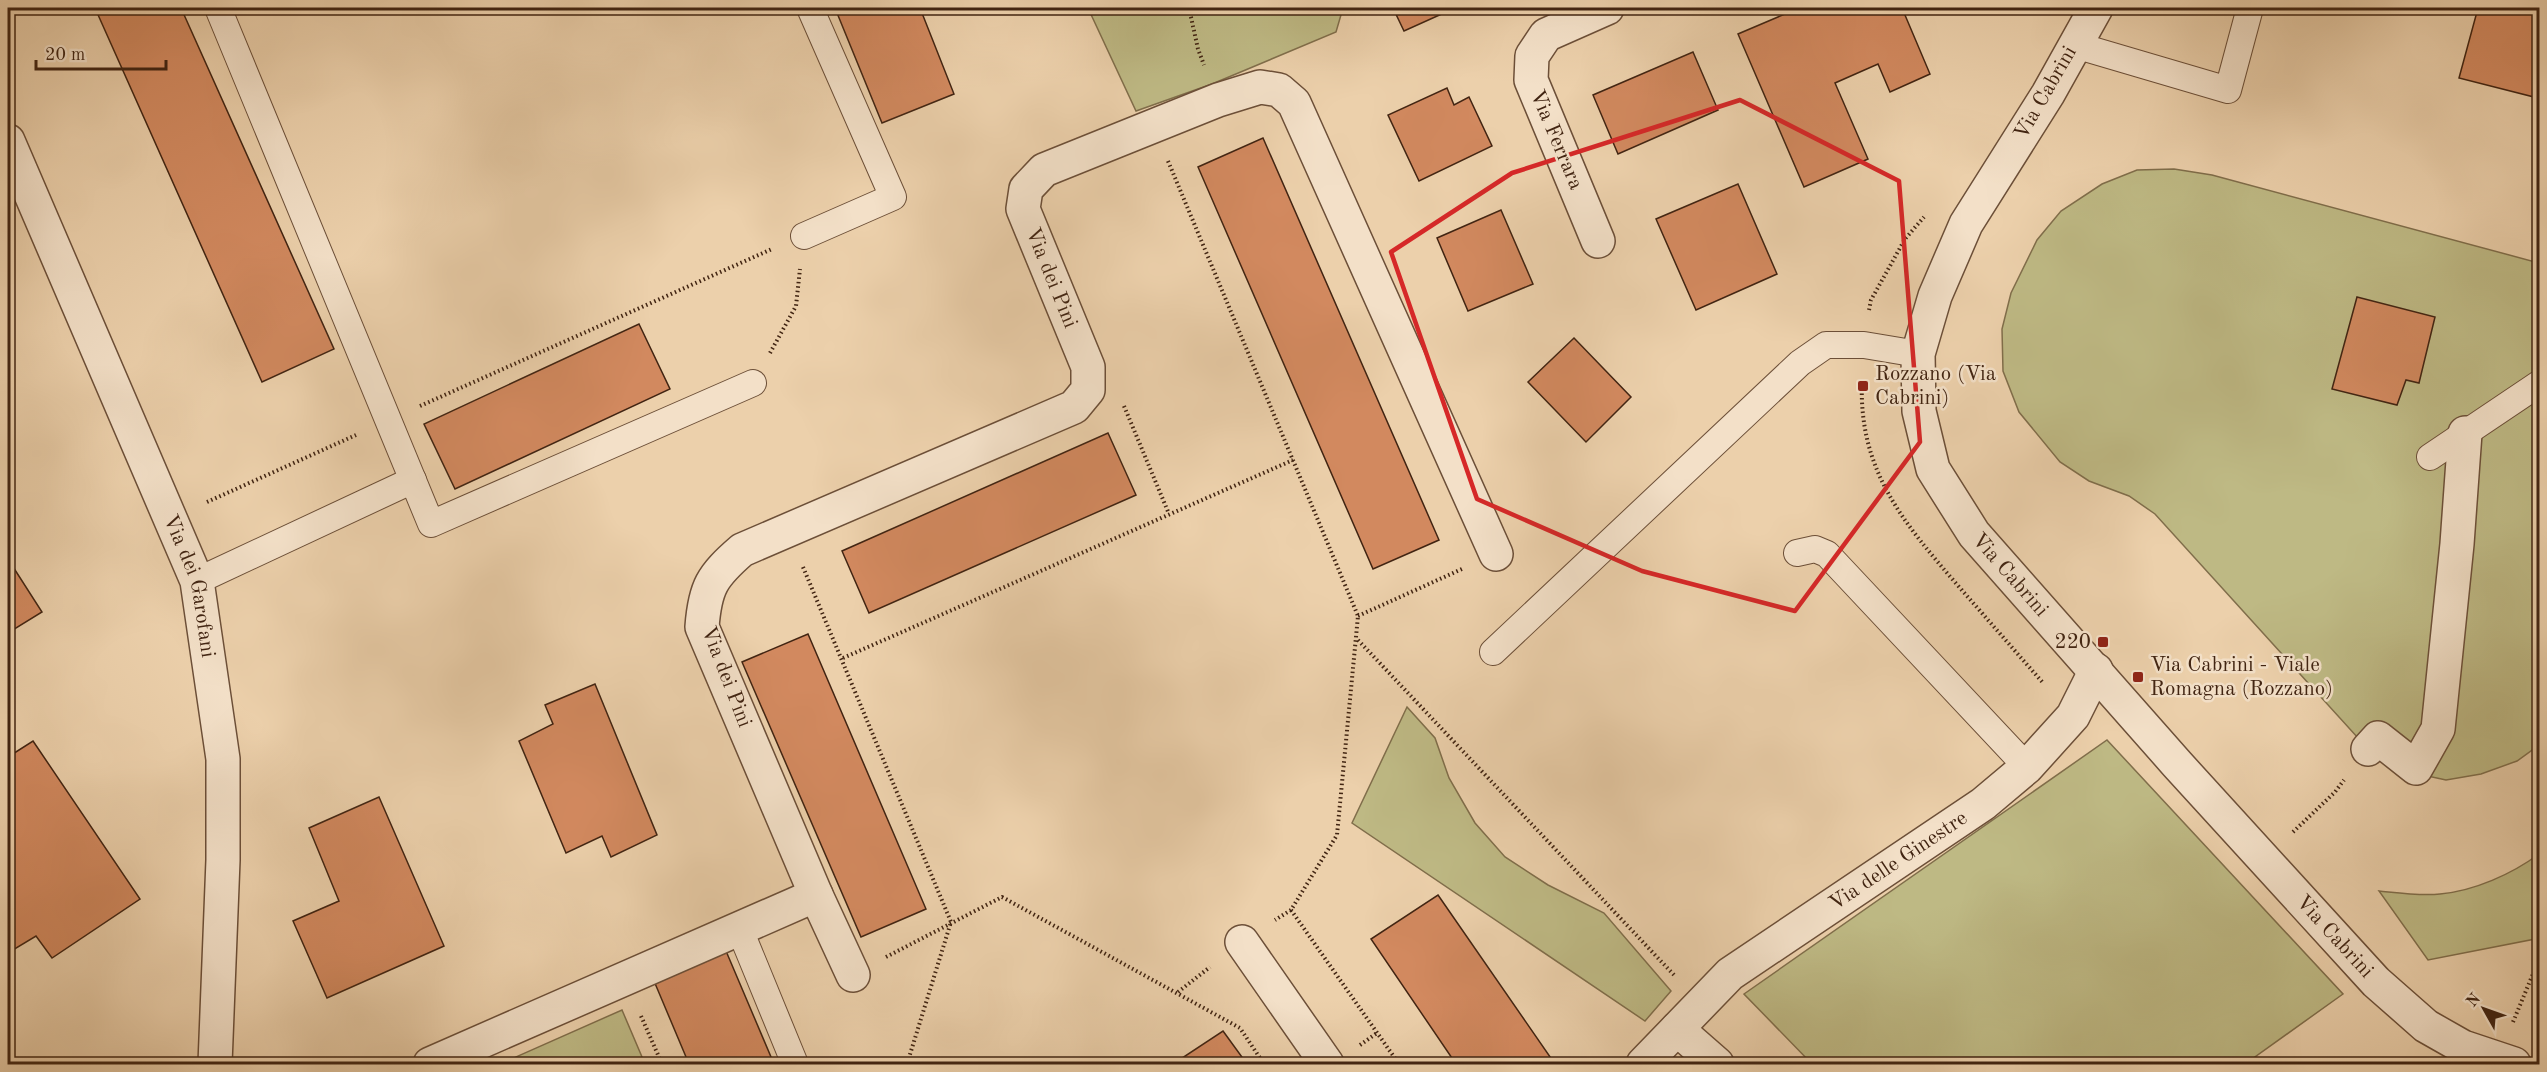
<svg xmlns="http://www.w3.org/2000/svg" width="2547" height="1072" viewBox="0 0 2547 1072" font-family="'Old Standard TT',serif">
<rect width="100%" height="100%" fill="#ecd0ab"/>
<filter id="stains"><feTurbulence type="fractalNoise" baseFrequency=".00333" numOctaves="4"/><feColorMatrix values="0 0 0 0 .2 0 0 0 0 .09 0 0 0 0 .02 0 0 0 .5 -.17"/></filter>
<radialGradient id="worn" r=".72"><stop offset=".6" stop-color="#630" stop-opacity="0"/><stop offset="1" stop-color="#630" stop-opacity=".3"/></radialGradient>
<g fill="#beb984" stroke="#806e4b" stroke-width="1.5">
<path d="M 1088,8 L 1343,8 L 1336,32 L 1212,84 L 1136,111 Z"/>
<path d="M 2174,169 L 2212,175 L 2539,263 L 2539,745 L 2517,761 L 2481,774 L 2446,780 L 2409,772 L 2368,749 L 2155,514 L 2129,496 L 2089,481 L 2060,462 L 2019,412 L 2003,371 L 2002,329 L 2011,293 L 2037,240 L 2061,211 L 2102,184 L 2137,170 Z"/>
<path d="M 1407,707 L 1435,738 L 1449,778 L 1475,823 L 1505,857 L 1548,885 L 1604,913 L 1671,991 L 1645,1021 L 1352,823 Z"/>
<path d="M 2107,740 L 2343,994 L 2245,1064 L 1812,1064 L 1744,994 Z"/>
<path d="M 2539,854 L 2539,924 L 2535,939 L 2428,960 L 2379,891 C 2399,893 2420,896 2440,894 C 2474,891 2512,874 2539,854 Z"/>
<path d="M 622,1010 L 645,1064 L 500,1064 Z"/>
</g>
<g fill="#d2895f" stroke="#412412" stroke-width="1.5">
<path d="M 95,8 L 181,8 L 334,349 L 262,382 Z"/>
<path d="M 835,8 L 920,8 L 954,94 L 882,123 Z"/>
<path d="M 1393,8 L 1455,8 L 1404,31 Z"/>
<path d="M 1799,8 L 1902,8 L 1930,74 L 1890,92 L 1878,64 L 1835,83 L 1868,159 L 1804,187 L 1738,34 Z"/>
<path d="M 2478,8 L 2540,8 L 2540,78 L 2534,97 L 2459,78 Z"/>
<path d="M 1693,52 L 1718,110 L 1618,154 L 1593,95 Z"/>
<path d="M 1447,88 L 1454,105 L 1469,97 L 1492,146 L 1419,181 L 1388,115 Z"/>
<path d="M 1263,138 L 1439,540 L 1373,569 L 1198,167 Z"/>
<path d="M 1738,184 L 1777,274 L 1696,310 L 1656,219 Z"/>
<path d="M 1501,210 L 1533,284 L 1468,311 L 1437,238 Z"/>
<path d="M 2357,297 L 2435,317 L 2419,383 L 2406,380 L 2397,405 L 2332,389 Z"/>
<path d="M 639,324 L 670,389 L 455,489 L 424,424 Z"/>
<path d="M 1574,338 L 1631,397 L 1586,442 L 1528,382 Z"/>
<path d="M 1108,433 L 1136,495 L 869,613 L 842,551 Z"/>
<path d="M 8,559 L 42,612 L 8,633 Z"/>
<path d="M 808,634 L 926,909 L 861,937 L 742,662 Z"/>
<path d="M 595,684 L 657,835 L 611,857 L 602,836 L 566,853 L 519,741 L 553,724 L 545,705 Z"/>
<path d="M 33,741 L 140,899 L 52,958 L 36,936 L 8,953 L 8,757 Z"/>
<path d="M 379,797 L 444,946 L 327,998 L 293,921 L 339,901 L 309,828 Z"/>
<path d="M 1438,895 L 1555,1064 L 1456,1064 L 1371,939 Z"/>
<path d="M 726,951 L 774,1064 L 689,1064 L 654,981 Z"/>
<path d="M 1223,1031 L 1247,1064 L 1173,1064 Z"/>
</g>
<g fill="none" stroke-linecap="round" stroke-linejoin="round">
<g stroke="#6c4f38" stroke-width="28">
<g id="service">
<path d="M 218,8 L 431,524 L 753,383"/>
<path d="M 2075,45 L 2228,90 L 2250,8"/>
<path d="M 804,236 L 893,197 L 810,8"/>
<path d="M 2430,457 L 2540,383"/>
<path d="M 1797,553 L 1815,549 L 1827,554 L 2027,767"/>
<path d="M 197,581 L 413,480"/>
<path d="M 1493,652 L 1800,363 L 1826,345 L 1864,345 L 1918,354"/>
<path d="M 740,930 L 795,1064"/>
</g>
</g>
<g stroke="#6c4f38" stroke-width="36">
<path id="pedestrian" d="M 2368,749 L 2378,738 L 2416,768 L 2438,729 L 2457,544 L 2465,433"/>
</g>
<g stroke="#6c4f38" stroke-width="36">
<g id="minor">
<path id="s1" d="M 2096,8 L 2048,94 L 1966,224 L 1935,296 L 1918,354 L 1919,411 L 1933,469 L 1974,534 L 2177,764 L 2376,982 L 2426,1026 L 2463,1047 L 2514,1064"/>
<path id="s2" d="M 8,141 L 197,581 L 223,759 L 223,860 L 215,1064"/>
<path d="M 1598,241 L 1531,80 L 1532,56 L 1546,35 L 1607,8"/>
<path d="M 1242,942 L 1327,1064"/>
<path d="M 853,975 L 816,895 L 702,627 C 705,587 712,576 742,550 L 1074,407 L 1088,390 L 1088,367 L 1023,209 L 1026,189 L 1044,170 L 1218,100 L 1260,87 L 1279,90 L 1294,103 L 1496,554"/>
<path d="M 1677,1029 L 1717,1064"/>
<path d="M 430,1064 L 816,895"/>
<path id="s3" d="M 1643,1064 L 1730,974 L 1983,804 L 2027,767 L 2073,716 L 2096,670"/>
</g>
</g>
<g stroke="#412412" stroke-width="4" stroke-dasharray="1.5 3" stroke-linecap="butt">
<path d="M 1189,8 L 1198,49 L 1204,65"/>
<path d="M 1168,161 L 1358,616 L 1337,835 L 1291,910 L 1275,920"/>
<path d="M 1869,310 L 1871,300 L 1905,239 L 1924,217"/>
<path d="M 770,353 L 796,306 L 800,269"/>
<path d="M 1862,380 C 1858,471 1904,523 1960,588 C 1988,620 2016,652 2044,684"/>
<path d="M 420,406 L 772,249"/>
<path d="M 1124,406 L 1169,514"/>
<path d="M 207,502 L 356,435"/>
<path d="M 803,567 L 951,922 L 907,1064"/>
<path d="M 1358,616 L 1462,569"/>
<path d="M 1358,640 L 1674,975"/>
<path d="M 843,658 L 1293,460"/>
<path d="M 2293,832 L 2335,792 L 2344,780"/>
<path d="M 1291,910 L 1399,1064"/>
<path d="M 886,957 L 1002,897 L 1240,1028 L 1264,1064"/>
<path d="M 1178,992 L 1210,967"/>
<path d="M 641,1016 L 662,1064"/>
<path d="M 2513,1022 L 2540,957"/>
<path d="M 1360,1045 L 1377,1033"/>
</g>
<use href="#service" stroke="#f3e0c8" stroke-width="26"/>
<use href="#pedestrian" stroke="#f3e0c8" stroke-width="33"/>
<use href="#minor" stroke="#f3e0c8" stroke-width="33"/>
</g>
<path fill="none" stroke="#d62828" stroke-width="4.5" stroke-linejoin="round" d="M 1740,100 L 1899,181 L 1920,442 L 1795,611 L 1642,571 L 1477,499 L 1391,252 L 1512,173 Z"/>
<g fill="#8f2418" stroke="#f3e0c8" stroke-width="2">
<rect x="1857" y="380" width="12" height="12" rx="3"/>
<rect x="2097" y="636" width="12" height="12" rx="3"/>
<rect x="2132" y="671" width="12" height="12" rx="3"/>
</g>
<g text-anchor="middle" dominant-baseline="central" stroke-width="5" stroke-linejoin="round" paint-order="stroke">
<g font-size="21" fill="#412412" stroke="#f3e0c8">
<text transform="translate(2046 93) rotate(-60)">Via Cabrini</text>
<text transform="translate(1556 140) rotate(67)">Via Ferrara</text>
<text transform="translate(1051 278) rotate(68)">Via dei Pini</text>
<text stroke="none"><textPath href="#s1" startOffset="639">Via Cabrini</textPath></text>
<text stroke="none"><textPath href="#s2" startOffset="482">Via dei Garofani</textPath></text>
<text transform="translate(726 677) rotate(69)">Via dei Pini</text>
<text stroke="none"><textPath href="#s3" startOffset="328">Via delle Ginestre</textPath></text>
<text stroke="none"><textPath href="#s1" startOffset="1125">Via Cabrini</textPath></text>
</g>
<g font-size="21" fill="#412412" stroke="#f3e0c8" text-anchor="start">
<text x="1875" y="374">Rozzano (Via<tspan x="1875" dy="24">Cabrini)</tspan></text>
<text x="2091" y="642" text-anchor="end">220</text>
<text x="2150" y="665">Via Cabrini - Viale<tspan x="2150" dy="24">Romagna (Rozzano)</tspan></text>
</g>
</g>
<rect width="2547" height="1072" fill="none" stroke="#ecd0ab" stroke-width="30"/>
<rect x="9" y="9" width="2529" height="1054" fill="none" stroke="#412412" stroke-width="3"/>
<rect x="15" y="15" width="2517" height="1042" fill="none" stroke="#412412" stroke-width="1.5"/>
<g transform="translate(2484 1009) rotate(310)" stroke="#f3e0c8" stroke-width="4.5" paint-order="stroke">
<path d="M0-4.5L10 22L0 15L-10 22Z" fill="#412412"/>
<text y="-9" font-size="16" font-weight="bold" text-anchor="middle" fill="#412412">N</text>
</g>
<path d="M36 60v9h130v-9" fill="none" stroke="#412412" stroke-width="3"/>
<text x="45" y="60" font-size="18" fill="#412412" stroke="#f3e0c8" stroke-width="4.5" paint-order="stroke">20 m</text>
<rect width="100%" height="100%" filter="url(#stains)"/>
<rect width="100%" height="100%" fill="url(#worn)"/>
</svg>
